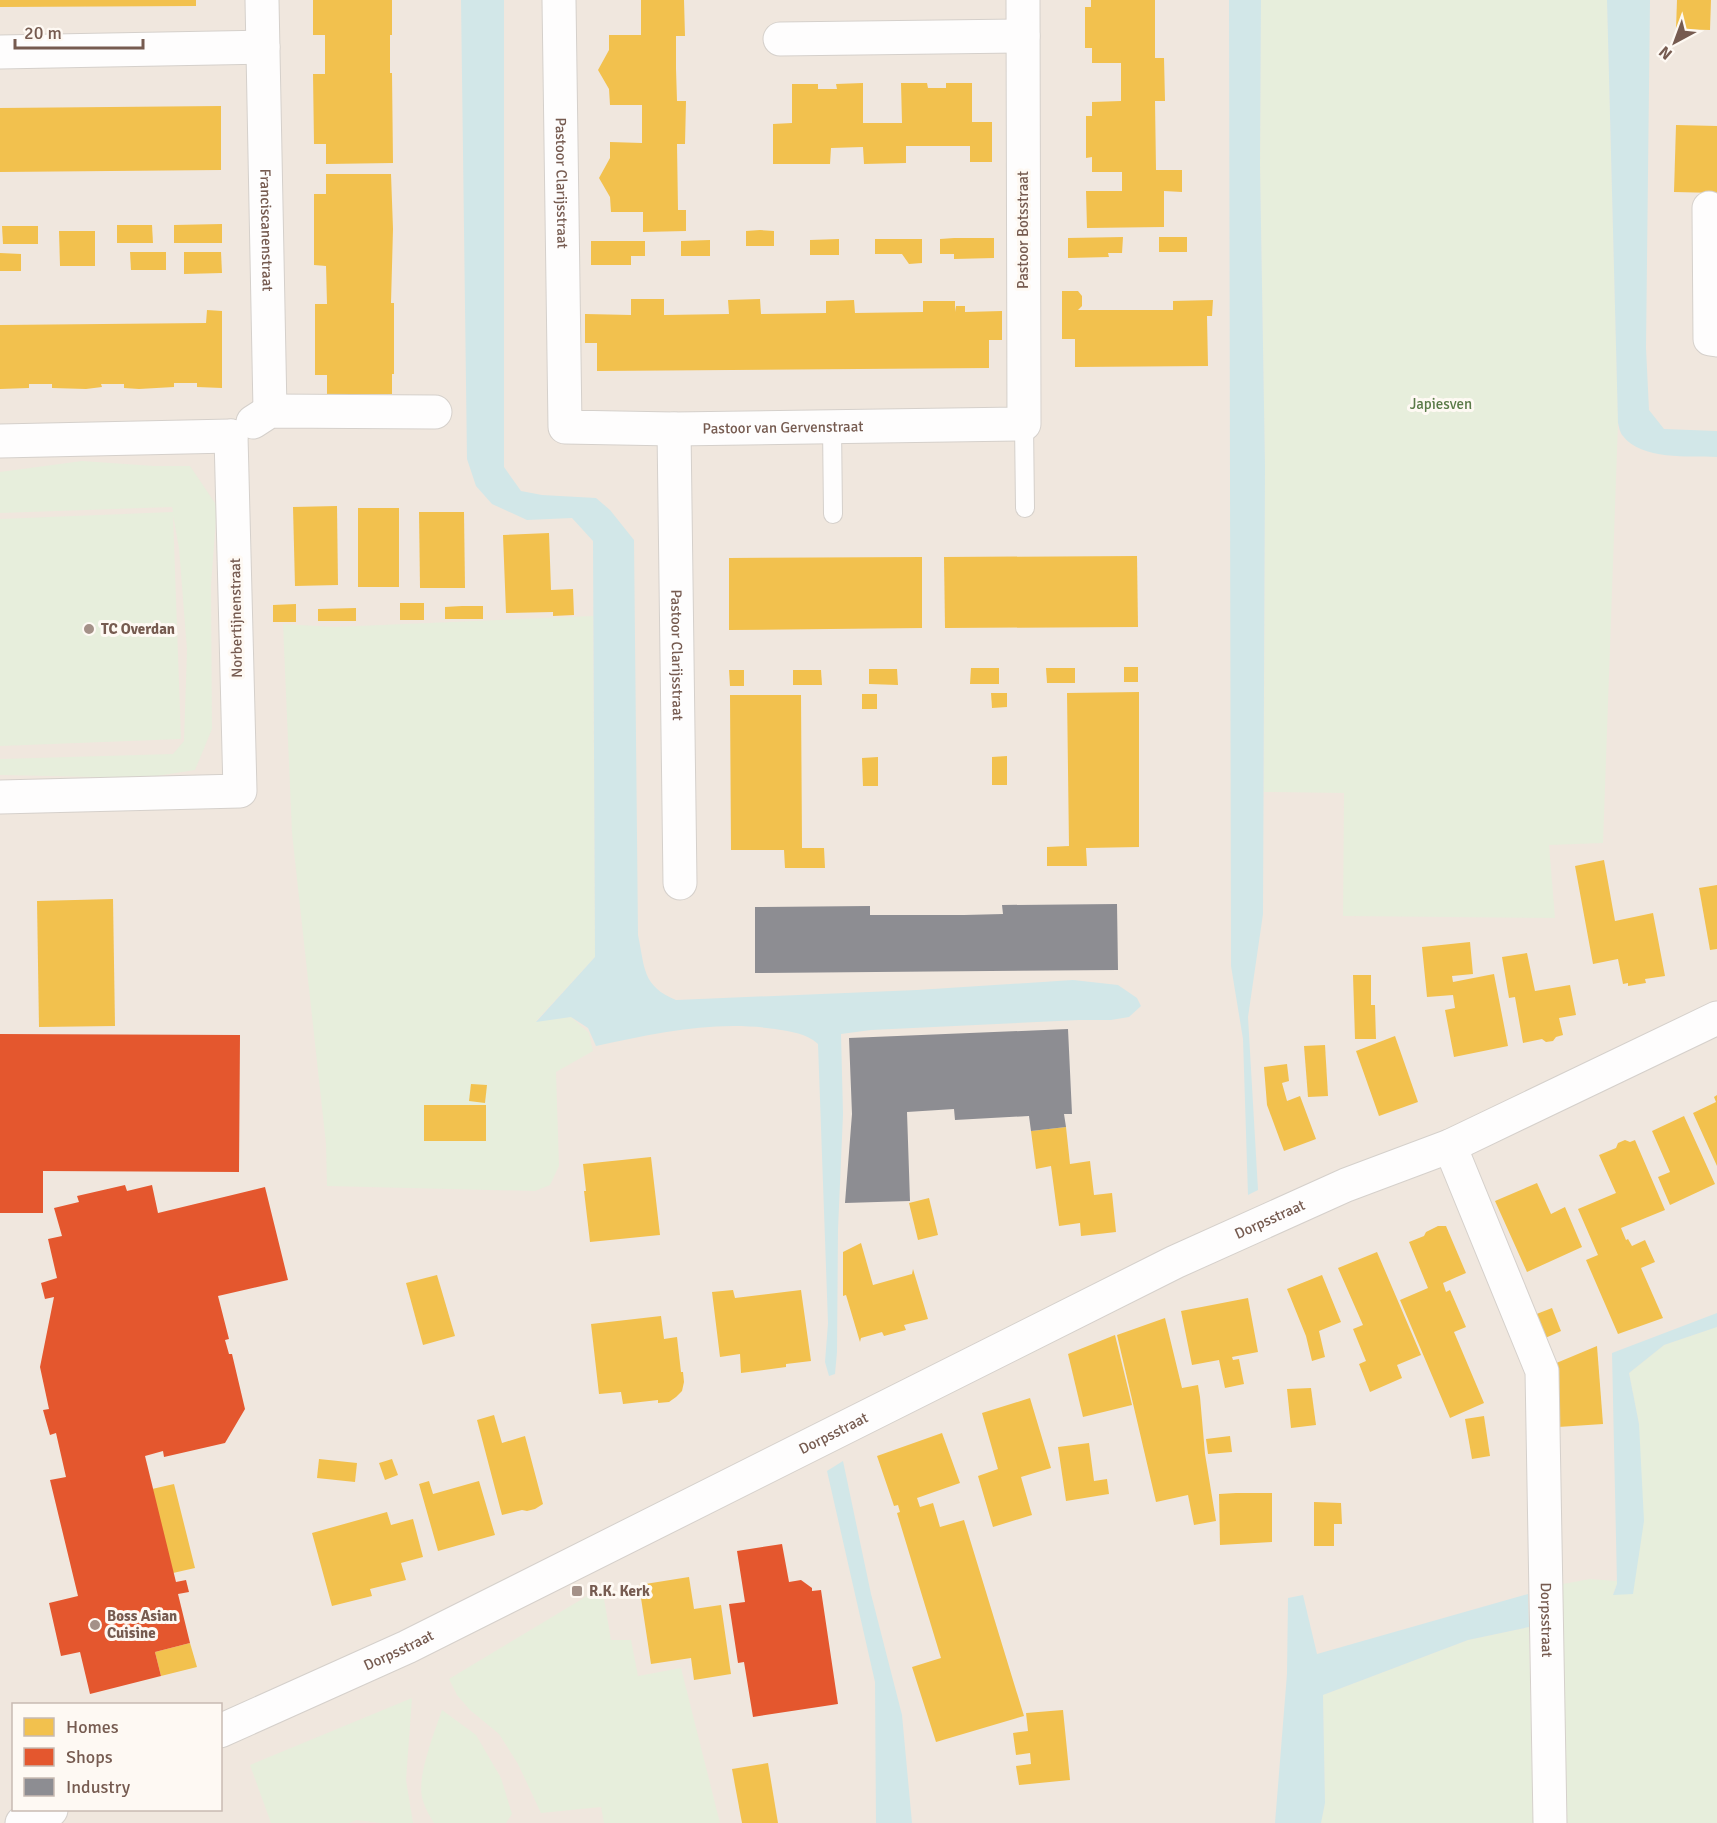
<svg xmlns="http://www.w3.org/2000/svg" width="1717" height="1823" viewBox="0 0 1717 1823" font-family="Signika,sans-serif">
<rect width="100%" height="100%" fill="#f8f4f0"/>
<path fill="#f0e7de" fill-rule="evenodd" d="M 0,0 L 1717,0 L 1717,1573 L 1365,1684 L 1322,1823 L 0,1823 ZM 14,1704 L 220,1704 L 220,1810 L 14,1810 Z"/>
<g fill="#e7eedc">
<path d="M 1261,0 L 1607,0 L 1618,423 L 1603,843 L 1549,845 L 1555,918 L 1343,916 L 1344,793 L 1264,792 L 1265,466 L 1260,165 Z"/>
<path d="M 82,461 L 154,466 L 190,466 L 217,506 L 211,585 L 212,729 L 195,770 L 144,778 L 0,775 L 0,759 L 173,754 L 184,741 L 187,650 L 179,548 L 173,515 L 181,739 L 0,746 L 0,519 L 173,512 L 172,507 L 0,513 L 0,472 Z"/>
<path d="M 593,616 L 595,957 L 536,1021 L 571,1017 L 589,1033 L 593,1051 L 556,1072 L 559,1166 L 550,1185 L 535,1191 L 327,1186 L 326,1144 L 292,833 L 283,624 L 334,627 Z"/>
<path d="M 1717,1327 L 1717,1823 L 1558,1823 L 1552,1586 L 1590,1579 L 1616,1581 L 1617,1579 L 1617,1584 L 1613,1594 L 1633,1593 L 1639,1424 L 1629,1373 L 1664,1345 Z"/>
<path d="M 602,1587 L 611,1640 L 631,1640 L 638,1676 L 681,1668 L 720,1823 L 604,1823 L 601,1807 L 541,1813 L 518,1764 L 499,1734 L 470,1710 L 457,1695 L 449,1679 Z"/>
<path d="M 1529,1627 L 1533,1823 L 1321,1823 L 1325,1803 L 1323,1695 L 1468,1640 Z"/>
<path d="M 412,1698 L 406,1780 L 413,1823 L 382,1823 L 356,1820 L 349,1823 L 271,1823 L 250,1765 Z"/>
<path d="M 442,1710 L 476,1735 L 501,1778 L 512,1814 L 506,1823 L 434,1823 C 429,1815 424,1806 422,1797 C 417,1776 435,1731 442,1710 Z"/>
</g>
<g fill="#d2e7e8">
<path d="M 461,0 L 504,0 L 504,467 L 521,491 L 542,495 L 596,498 L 610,510 L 634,540 L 638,935 C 645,968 642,986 676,1000 L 917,990 L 1073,980 L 1118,985 L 1137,998 L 1141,1006 L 1129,1017 L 1111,1020 L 1079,1020 L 871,1030 L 841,1034 L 843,1114 L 838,1229 L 837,1352 L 835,1374 L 829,1376 L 825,1362 L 828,1323 L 818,1044 C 806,1033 792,1032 775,1029 C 715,1020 656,1033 596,1046 L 588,1028 L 571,1017 L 536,1022 L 595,957 L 593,541 L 572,518 L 527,520 L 492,504 L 476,486 L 467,459 Z"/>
<path d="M 1229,0 L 1261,0 L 1260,165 L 1265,466 L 1263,914 L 1248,1017 L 1258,1190 L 1248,1195 L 1243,1039 L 1231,966 Z"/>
<path d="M 1607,0 L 1650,0 L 1646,348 L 1649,410 L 1664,429 L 1717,431 L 1717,457 C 1689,456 1641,460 1623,436 C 1620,433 1619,427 1618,423 Z"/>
<path d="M 1717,1313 L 1717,1327 L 1664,1345 L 1629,1373 L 1639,1424 L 1644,1521 L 1633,1594 L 1613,1595 L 1617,1584 L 1612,1353 Z"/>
<path d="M 843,1461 L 871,1594 L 902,1715 L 912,1823 L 876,1823 L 875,1682 L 827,1471 Z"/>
<path d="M 1528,1594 L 1529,1627 L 1468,1640 L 1323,1695 L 1325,1803 L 1321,1823 L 1275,1823 L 1287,1674 L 1288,1598 L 1303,1595 L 1317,1654 Z"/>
</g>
<g fill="#f2c14e">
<path d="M 0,0 L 196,0 L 196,6 L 0,7 Z"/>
<path d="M 313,0 L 392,0 L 392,35 L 390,35 L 390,73 L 392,73 L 393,163 L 326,164 L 326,144 L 314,144 L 313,74 L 325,74 L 325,35 L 313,35 Z"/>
<path d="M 641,0 L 684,0 L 685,36 L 676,36 L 676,69 L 677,101 L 686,101 L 685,144 L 677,144 L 678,210 L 686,210 L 686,231 L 643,232 L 643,212 L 611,212 L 610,197 L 599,178 L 610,158 L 610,142 L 642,143 L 642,105 L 610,105 L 609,89 L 598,70 L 609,50 L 609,35 L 641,35 Z"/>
<path d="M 1091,0 L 1155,0 L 1155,58 L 1164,58 L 1165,101 L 1155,101 L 1156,170 L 1182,170 L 1182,192 L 1164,191 L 1164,227 L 1087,228 L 1086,191 L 1122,191 L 1122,172 L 1092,172 L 1092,157 L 1086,158 L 1086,116 L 1092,116 L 1092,102 L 1121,101 L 1121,63 L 1092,63 L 1092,48 L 1085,48 L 1085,7 L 1091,7 Z"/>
<path d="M 1677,0 L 1711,0 L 1710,30 L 1676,29 Z"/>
<path d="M 863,83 L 863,123 L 902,123 L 901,83 L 927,83 L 928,88 L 946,88 L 946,83 L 972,83 L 972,122 L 992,122 L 992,162 L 970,162 L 970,146 L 906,146 L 906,163 L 864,164 L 863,147 L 831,148 L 830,164 L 773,164 L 773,124 L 792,123 L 792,84 L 818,84 L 818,89 L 837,89 L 836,84 Z"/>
<path d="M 221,106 L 221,170 L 0,172 L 0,108 Z"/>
<path d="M 1676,125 L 1717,126 L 1717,193 L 1674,192 Z"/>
<path d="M 326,174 L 391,174 L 393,229 L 391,303 L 394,303 L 394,374 L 392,374 L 392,394 L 327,394 L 327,375 L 315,375 L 315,304 L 327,304 L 326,266 L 314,265 L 314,194 L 326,194 Z"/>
<path d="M 222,224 L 222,243 L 174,243 L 174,225 Z"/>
<path d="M 117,225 L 152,225 L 153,243 L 117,243 Z"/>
<path d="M 2,226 L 38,226 L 38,244 L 3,244 Z"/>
<path d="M 760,230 L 774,231 L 774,246 L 746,246 L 746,231 Z"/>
<path d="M 59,231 L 95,231 L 95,266 L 60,266 Z"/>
<path d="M 1123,237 L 1122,253 L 1108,253 L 1109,257 L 1068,258 L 1068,238 Z"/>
<rect x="1159" y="237" width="28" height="15"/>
<path d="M 954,238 L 994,238 L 994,258 L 954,259 L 954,254 L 940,254 L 940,239 Z"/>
<path d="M 839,239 L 839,255 L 810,255 L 810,240 Z"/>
<path d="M 875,239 L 922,239 L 922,263 L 909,264 L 902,254 L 875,254 Z"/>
<path d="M 710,240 L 710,256 L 681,256 L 681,241 Z"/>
<path d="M 591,241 L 645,241 L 645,256 L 631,256 L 631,265 L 591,265 Z"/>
<path d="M 130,252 L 166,252 L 166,270 L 131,270 Z"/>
<path d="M 184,252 L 221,252 L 222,273 L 184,274 Z"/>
<path d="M 0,253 L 21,254 L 21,271 L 0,271 Z"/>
<path d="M 1062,291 L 1078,291 L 1082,296 L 1082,306 L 1078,310 L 1173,310 L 1173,301 L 1213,300 L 1212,316 L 1207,316 L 1208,366 L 1075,367 L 1075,339 L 1062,339 Z"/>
<path d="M 631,299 L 664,299 L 664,315 L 729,314 L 728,300 L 760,299 L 761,314 L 826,313 L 826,301 L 854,300 L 855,313 L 923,312 L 923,301 L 955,301 L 955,312 L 956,306 L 965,306 L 965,312 L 1002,311 L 1002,340 L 989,340 L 989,368 L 597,371 L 597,343 L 585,343 L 585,314 L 631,315 Z"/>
<path d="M 207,310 L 222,311 L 222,388 L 197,387 L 197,383 L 174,383 L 174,387 L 139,389 L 124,388 L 124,384 L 101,384 L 102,387 L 86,389 L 52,388 L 52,384 L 29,384 L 29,388 L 0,389 L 0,325 L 206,323 Z"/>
<path d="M 337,506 L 338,585 L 295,586 L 293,507 Z"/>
<rect x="358" y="508" width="41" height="79"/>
<path d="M 419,512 L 464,512 L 465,588 L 420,588 Z"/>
<path d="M 549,533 L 551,590 L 573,589 L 574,615 L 553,616 L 553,612 L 506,613 L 503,535 Z"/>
<path d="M 1137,556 L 1138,627 L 945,628 L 944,557 Z"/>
<path d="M 922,557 L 922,628 L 729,630 L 729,558 Z"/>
<rect x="400" y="603" width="24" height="17"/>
<path d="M 296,604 L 296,622 L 273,622 L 273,605 Z"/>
<path d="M 462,606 L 483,606 L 483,619 L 445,619 L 445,607 Z"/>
<path d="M 356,608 L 356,621 L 318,621 L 318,609 Z"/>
<rect x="1124" y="667" width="14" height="15"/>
<path d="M 971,668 L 999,668 L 999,684 L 970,684 Z"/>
<path d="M 1046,668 L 1075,668 L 1075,683 L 1047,683 Z"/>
<path d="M 869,669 L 897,669 L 898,685 L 869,684 Z"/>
<path d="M 729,670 L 744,670 L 744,686 L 730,686 Z"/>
<path d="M 793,670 L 821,670 L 822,685 L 793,685 Z"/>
<path d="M 1139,692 L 1139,847 L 1086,848 L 1087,866 L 1047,866 L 1047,847 L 1069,846 L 1067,693 Z"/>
<path d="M 991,693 L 1007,693 L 1007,707 L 992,708 Z"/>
<rect x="862" y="694" width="15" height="15"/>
<path d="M 730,695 L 801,695 L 802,848 L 824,848 L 825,868 L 785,868 L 784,850 L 731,850 Z"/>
<path d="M 1007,756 L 1007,785 L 992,785 L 992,757 Z"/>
<path d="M 878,757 L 878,786 L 863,786 L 862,758 Z"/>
<path d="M 1604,860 L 1615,921 L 1653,913 L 1665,976 L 1645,979 L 1646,983 L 1628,986 L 1628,983 L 1623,984 L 1618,959 L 1593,964 L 1575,866 Z"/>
<path d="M 1717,885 L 1717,949 L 1710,950 L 1699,888 Z"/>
<path d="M 113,899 L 115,1026 L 39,1027 L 37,901 Z"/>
<path d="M 1470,942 L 1473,974 L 1452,976 L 1453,982 L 1494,974 L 1508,1046 L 1454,1057 L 1445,1010 L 1455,1008 L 1453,995 L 1427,997 L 1422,947 Z"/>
<path d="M 1527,953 L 1535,991 L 1570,985 L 1576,1015 L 1559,1018 L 1563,1035 L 1556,1037 L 1553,1041 L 1546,1042 L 1542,1039 L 1523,1043 L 1515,997 L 1509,998 L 1502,957 Z"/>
<path d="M 1353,975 L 1371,975 L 1371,1005 L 1375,1005 L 1376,1039 L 1355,1039 Z"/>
<path d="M 1395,1036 L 1418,1102 L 1379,1116 L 1356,1051 Z"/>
<path d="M 1325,1045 L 1328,1096 L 1308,1097 L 1304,1046 Z"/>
<path d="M 1287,1064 L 1289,1081 L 1282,1083 L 1287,1101 L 1300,1096 L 1316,1139 L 1284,1151 L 1267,1105 L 1264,1067 Z"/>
<path d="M 471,1084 L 487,1085 L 485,1103 L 469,1101 Z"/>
<path d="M 1717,1095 L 1717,1166 L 1693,1113 L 1716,1102 L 1714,1097 Z"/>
<rect x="424" y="1105" width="62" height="36"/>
<path d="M 1684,1116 L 1715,1184 L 1670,1205 L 1658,1177 L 1670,1172 L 1652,1131 Z"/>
<path d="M 1066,1127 L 1070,1164 L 1090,1161 L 1094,1195 L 1112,1193 L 1116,1232 L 1081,1236 L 1080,1223 L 1059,1226 L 1051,1166 L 1036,1169 L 1031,1131 Z"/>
<path d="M 1625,1140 L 1630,1142 L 1635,1140 L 1665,1210 L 1621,1228 L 1626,1240 L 1628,1239 L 1632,1246 L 1645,1240 L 1655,1262 L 1641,1268 L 1663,1318 L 1618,1334 L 1586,1260 L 1598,1255 L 1578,1209 L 1616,1193 L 1599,1155 L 1616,1148 L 1618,1143 Z"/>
<path d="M 651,1157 L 660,1235 L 590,1242 L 584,1191 L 586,1191 L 583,1164 Z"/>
<path d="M 1537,1183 L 1551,1214 L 1565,1207 L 1582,1247 L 1527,1272 L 1495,1201 Z"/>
<path d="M 929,1198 L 938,1235 L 918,1240 L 909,1203 Z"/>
<path d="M 1438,1226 L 1446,1226 L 1466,1273 L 1443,1283 L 1446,1292 L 1450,1290 L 1466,1327 L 1454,1332 L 1484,1403 L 1450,1418 L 1400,1300 L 1428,1288 L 1409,1242 L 1424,1236 L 1426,1232 Z"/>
<path d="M 861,1243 L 873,1285 L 912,1274 L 913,1269 L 928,1319 L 904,1325 L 906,1330 L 884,1336 L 882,1332 L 861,1338 L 860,1342 L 846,1295 L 843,1296 L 843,1252 Z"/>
<path d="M 1377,1252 L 1421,1355 L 1397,1365 L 1402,1378 L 1370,1392 L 1359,1364 L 1366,1361 L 1353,1329 L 1363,1325 L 1338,1268 Z"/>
<path d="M 437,1275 L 455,1336 L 423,1345 L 406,1283 Z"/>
<path d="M 1322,1275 L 1341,1322 L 1319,1331 L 1325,1357 L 1312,1361 L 1306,1336 L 1287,1289 Z"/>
<path d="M 733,1290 L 735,1298 L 801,1290 L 811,1361 L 786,1364 L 786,1367 L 741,1373 L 740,1354 L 720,1357 L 712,1292 Z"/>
<path d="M 1248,1298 L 1258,1352 L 1232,1357 L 1233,1360 L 1239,1359 L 1244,1384 L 1225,1388 L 1219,1360 L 1192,1365 L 1181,1311 Z"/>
<path d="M 1552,1308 L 1561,1331 L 1543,1339 L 1534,1315 Z"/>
<path d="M 661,1316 L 664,1339 L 677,1337 L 681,1372 L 683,1372 L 684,1382 L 682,1391 L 676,1397 L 669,1402 L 658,1403 L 658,1400 L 623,1404 L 621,1392 L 599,1394 L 591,1324 Z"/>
<path d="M 1165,1318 L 1182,1388 L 1198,1385 L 1200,1397 L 1205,1454 L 1216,1521 L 1194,1525 L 1188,1495 L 1156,1502 L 1117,1335 Z"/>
<path d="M 1115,1335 L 1132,1405 L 1083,1417 L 1068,1354 Z"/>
<path d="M 1597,1346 L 1603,1424 L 1558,1427 L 1554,1364 Z"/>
<path d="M 1311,1388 L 1316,1425 L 1291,1428 L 1287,1389 Z"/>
<path d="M 1030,1398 L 1051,1468 L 1021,1477 L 1032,1515 L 993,1527 L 978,1476 L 998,1469 L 982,1413 Z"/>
<path d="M 494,1415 L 502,1443 L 525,1436 L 543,1504 L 535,1509 L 527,1511 L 522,1510 L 502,1515 L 477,1420 Z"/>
<path d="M 1484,1416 L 1490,1456 L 1472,1459 L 1465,1419 Z"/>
<path d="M 942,1433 L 960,1483 L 917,1498 L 920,1507 L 933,1503 L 940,1527 L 964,1520 L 1024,1716 L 936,1742 L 912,1667 L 941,1658 L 897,1513 L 900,1512 L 898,1505 L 894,1506 L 877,1456 Z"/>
<path d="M 1230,1436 L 1232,1452 L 1208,1454 L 1206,1439 Z"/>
<path d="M 1089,1443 L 1094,1481 L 1107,1479 L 1109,1494 L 1066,1501 L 1058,1447 Z"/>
<path d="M 319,1459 L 357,1463 L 355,1482 L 317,1478 Z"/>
<path d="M 392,1459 L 398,1475 L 385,1480 L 379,1463 Z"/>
<path d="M 429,1481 L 433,1494 L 479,1481 L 495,1535 L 438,1551 L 419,1484 Z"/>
<path d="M 174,1484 L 195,1568 L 173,1573 L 152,1489 Z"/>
<path d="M 1236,1493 L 1272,1493 L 1272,1542 L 1220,1545 L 1219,1494 Z"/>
<path d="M 1314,1502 L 1341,1503 L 1342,1524 L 1334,1524 L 1334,1546 L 1314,1546 Z"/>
<path d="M 387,1512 L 391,1525 L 413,1519 L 423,1557 L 401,1563 L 406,1580 L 370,1589 L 372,1596 L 332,1606 L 312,1533 Z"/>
<path d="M 689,1577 L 694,1609 L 721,1605 L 731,1674 L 694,1680 L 691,1658 L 651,1664 L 639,1585 Z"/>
<path d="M 190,1643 L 197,1667 L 161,1676 L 155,1652 Z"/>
<path d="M 1063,1710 L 1070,1780 L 1019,1785 L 1016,1766 L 1031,1764 L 1030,1753 L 1016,1755 L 1013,1733 L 1028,1731 L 1026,1713 Z"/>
<path d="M 768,1763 L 778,1823 L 742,1823 L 732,1769 Z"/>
</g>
<g fill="#e4572e">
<path d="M 0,1034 L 240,1035 L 239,1172 L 43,1171 L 43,1213 L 0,1213 Z"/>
<path d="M 125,1185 L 127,1191 L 152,1185 L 158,1213 L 265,1187 L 288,1280 L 218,1296 L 229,1339 L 225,1340 L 229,1354 L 232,1354 L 245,1409 L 225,1443 L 164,1457 L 163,1451 L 145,1456 L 176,1582 L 186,1580 L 189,1592 L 178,1594 L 190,1643 L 155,1652 L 161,1676 L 90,1694 L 80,1652 L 61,1656 L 49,1603 L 78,1596 L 50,1480 L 66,1477 L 56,1433 L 50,1435 L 43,1410 L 49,1409 L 40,1367 L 54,1297 L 45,1299 L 41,1283 L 57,1278 L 48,1239 L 62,1236 L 54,1208 L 79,1202 L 77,1196 Z"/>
<path d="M 782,1544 L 789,1582 L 801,1580 L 812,1588 L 812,1591 L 821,1590 L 838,1704 L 753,1717 L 744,1662 L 738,1663 L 729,1604 L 745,1602 L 737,1551 Z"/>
</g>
<g fill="#8d8d92">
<path d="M 1117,904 L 1118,970 L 755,973 L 755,907 L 870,906 L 870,915 L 964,915 L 1003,914 L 1002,905 Z"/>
<path d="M 1068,1029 L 1072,1114 L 1064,1114 L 1066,1127 L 1031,1131 L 1029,1116 L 955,1120 L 954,1109 L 907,1112 L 910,1201 L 845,1203 L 852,1114 L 849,1038 Z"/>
</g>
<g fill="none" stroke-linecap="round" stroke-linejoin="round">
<g stroke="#d5d0cb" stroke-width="20">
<g id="service">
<path d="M 1024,424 L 1025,508"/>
<path d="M 832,426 L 833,514"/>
</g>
</g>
<g stroke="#d5d0cb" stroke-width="35">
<g id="minor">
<path id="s1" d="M 262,0 L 270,411"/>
<path id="s2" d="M 559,0 L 565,427 L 674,429 L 1024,424 L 1023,0"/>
<path d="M 780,39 L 1023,36"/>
<path d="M 0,52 L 263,47"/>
<path d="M 1709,208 L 1710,339 L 1717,340"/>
<path d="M 253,422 L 270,411 L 435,412"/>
<path id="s3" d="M 674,429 L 680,883"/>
<path d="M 0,441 L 231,436"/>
<path d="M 0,797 L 240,791 L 231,436"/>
<path id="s4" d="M 1450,1146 L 1542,1371 L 1550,1823"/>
</g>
</g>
<g stroke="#d5d0cb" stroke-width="35">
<g id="tertiary">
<path id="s5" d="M 220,1731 L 407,1647 L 1175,1262 L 1346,1185 L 1450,1146 L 1717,1018"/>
<path d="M 22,1823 L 51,1810"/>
</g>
</g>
<use href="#service" stroke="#fefdfd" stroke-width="18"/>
<use href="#minor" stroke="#fefdfd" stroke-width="33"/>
<use href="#tertiary" stroke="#fefdfd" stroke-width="33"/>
</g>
<g fill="#a49188" stroke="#fef9f3" stroke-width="2">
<circle cx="89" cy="629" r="6"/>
<rect x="571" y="1585" width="12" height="12" rx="3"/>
<circle cx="95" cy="1625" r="6"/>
</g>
<g text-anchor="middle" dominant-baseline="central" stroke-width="6" stroke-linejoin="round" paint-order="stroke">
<g font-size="15" fill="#765b50" stroke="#fef9f3">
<text stroke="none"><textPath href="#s2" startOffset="183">Pastoor Clarijsstraat</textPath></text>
<text stroke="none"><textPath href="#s1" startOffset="230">Franciscanenstraat</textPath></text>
<text transform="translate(1023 230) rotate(-90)">Pastoor Botsstraat</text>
<text stroke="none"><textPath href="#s2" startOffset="645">Pastoor van Gervenstraat</textPath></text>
<text transform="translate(236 618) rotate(-91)">Norbertijnenstraat</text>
<text stroke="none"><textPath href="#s3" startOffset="226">Pastoor Clarijsstraat</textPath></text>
<text stroke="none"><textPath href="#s5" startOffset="1168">Dorpsstraat</textPath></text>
<text stroke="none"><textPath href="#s5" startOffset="682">Dorpsstraat</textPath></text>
<text stroke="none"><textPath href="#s4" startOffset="492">Dorpsstraat</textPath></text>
<text stroke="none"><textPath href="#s5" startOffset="196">Dorpsstraat</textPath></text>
</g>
<g font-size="15" fill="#5a7a48" stroke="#fef9f3">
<text x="1441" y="404">Japiesven</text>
</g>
<g font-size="15" font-weight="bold" fill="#765b50" stroke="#fef9f3" text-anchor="start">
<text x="101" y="629">TC Overdan</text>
<text x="589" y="1591">R.K. Kerk</text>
<text x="107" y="1616">Boss Asian<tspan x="107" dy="17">Cuisine</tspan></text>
</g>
</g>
<rect x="12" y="1703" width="210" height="108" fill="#fef9f3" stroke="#c8bab2" stroke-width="1.5"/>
<rect x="24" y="1718" width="30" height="18" fill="#f2c14e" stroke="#c8bab2" stroke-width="1.5"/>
<text x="66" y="1733" font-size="18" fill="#765b50">Homes</text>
<rect x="24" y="1748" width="30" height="18" fill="#e4572e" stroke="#c8bab2" stroke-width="1.5"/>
<text x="66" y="1763" font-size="18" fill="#765b50">Shops</text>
<rect x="24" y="1778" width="30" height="18" fill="#8d8d92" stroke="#c8bab2" stroke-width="1.5"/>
<text x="66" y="1793" font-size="18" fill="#765b50">Industry</text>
<g transform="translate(1675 42) rotate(221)" stroke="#fef9f3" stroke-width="4.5" paint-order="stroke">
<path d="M0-4.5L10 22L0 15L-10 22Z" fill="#765b50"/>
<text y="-9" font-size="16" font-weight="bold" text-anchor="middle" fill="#765b50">N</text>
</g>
<path d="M15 39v9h128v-9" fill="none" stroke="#765b50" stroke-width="3"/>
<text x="24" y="39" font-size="18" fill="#765b50" stroke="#fef9f3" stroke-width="4.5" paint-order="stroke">20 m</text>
</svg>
